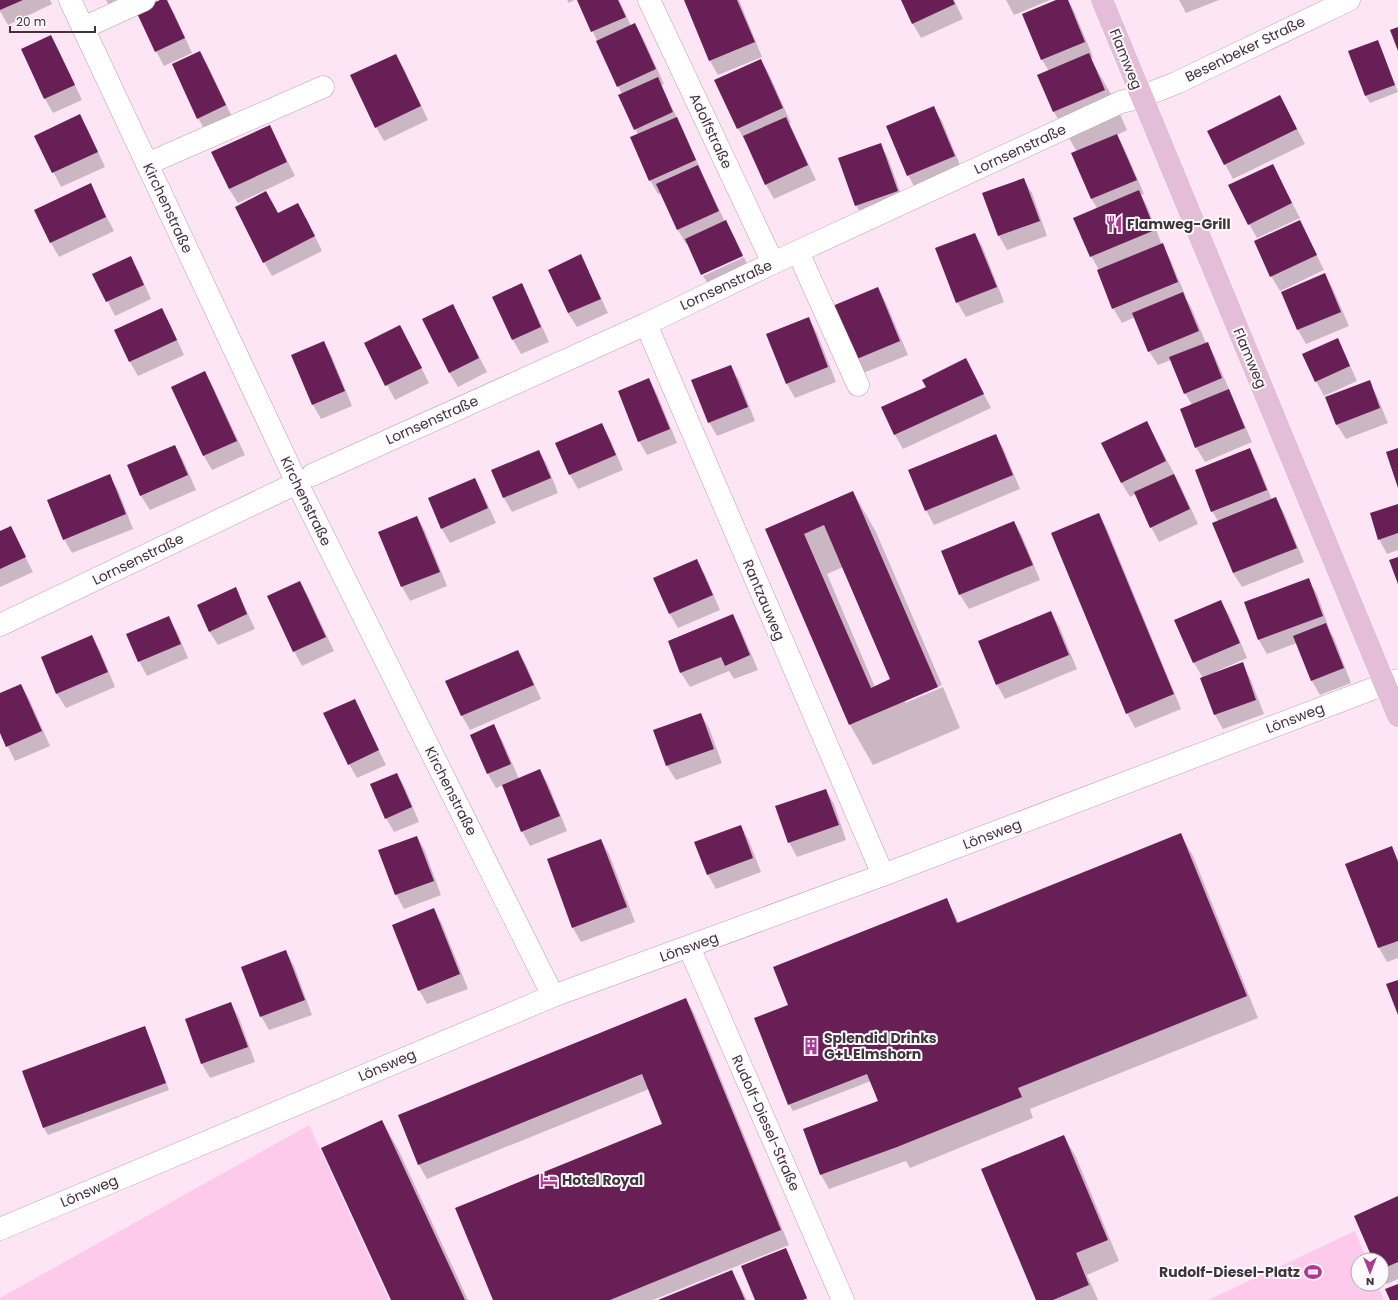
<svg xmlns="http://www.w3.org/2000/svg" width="1398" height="1300" viewBox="0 0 1398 1300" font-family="Poppins,sans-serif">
<rect width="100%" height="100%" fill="#fee5f5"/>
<g fill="#fecaec">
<path d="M 309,1125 L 389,1300 L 0,1300 L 0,1298 Z"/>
<path d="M 1355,1231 L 1367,1260 L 1358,1260 L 1358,1284 L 1377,1284 L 1384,1300 L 1208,1300 Z"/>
</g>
<g fill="#0003" fill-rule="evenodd">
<path d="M 0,0 L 50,0 L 52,4 L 8,25 L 0,11 Z"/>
<path d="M 106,0 L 150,0 L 116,16 Z"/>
<path d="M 162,0 L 166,0 L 174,13 L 192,53 L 164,66 L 156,51 Z"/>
<path d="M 567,0 L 574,0 L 569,3 Z"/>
<path d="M 578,0 L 619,0 L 631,26 L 635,24 L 643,38 L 664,84 L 661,85 L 684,132 L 703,175 L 725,222 L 734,236 L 743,255 L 702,274 L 688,243 L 686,244 L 678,230 L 661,193 L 658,194 L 650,180 L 638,135 L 622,94 Z"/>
<path d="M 685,0 L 739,0 L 762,57 L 718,75 L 710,61 Z"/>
<path d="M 902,0 L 954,0 L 963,19 L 921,38 L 913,24 Z"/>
<path d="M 1006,0 L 1050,0 L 1014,15 Z"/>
<path d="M 1059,0 L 1068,0 L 1074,11 L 1093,57 L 1090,58 L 1111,94 L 1127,130 L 1117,135 L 1125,150 L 1144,194 L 1141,195 L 1147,206 L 1162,245 L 1170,259 L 1186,297 L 1185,297 L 1191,307 L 1206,343 L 1207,343 L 1215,357 L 1252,442 L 1205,462 L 1196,447 L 1192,405 L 1185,393 L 1171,360 L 1158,365 L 1149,351 L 1135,317 L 1122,323 L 1113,308 L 1099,270 L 1091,256 L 1097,208 L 1091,198 L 1077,152 L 1054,112 L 1038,76 L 1049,71 L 1042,60 L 1024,14 Z"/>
<path d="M 1179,0 L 1219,0 L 1186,13 Z"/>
<path d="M 51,36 L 59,51 L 82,100 L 53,113 L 45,99 L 22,50 Z"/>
<path d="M 1378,42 L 1381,48 L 1398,92 L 1370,103 L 1366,96 L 1350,52 Z"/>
<path d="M 200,52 L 208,66 L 233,119 L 206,132 L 198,118 Z"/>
<path d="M 396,55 L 404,69 L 428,120 L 384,141 L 376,127 Z"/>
<path d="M 760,60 L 769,74 L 791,123 L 789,123 L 816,180 L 774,199 L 766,185 L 747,142 L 746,143 L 738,128 Z"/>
<path d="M 1280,96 L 1305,144 L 1233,179 L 1208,132 Z"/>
<path d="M 933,107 L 942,121 L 962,170 L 916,190 L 908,175 Z"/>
<path d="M 80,116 L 88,130 L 105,167 L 61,187 L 35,136 Z"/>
<path d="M 270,126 L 295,176 L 238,203 L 229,189 Z"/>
<path d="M 880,144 L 888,158 L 905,205 L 864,220 L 856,205 Z"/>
<path d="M 1272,165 L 1300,218 L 1257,238 L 1249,224 Z"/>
<path d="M 1023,179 L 1032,193 L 1047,236 L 1007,250 L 999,236 L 983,193 Z"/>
<path d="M 90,185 L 114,231 L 59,257 L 51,243 Z"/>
<path d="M 278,214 L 306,218 L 322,251 L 272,276 L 264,262 Z"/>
<path d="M 1300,221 L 1324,270 L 1280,291 L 1271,276 Z"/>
<path d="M 975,234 L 983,248 L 1004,302 L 966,317 L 957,302 Z"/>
<path d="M 580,256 L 588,270 L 608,313 L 577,327 L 568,313 Z"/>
<path d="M 744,257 L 750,271 L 711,289 L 703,276 Z"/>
<path d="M 130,258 L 139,272 L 151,299 L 115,316 L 94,274 Z"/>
<path d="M 1325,275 L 1333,289 L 1349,326 L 1306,344 L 1298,330 L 1282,292 Z"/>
<path d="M 521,284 L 529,298 L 549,342 L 521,354 L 513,340 L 493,297 Z"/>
<path d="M 878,288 L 886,303 L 908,355 L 861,374 L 853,360 Z"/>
<path d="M 161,309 L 170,324 L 184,355 L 138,376 L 130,362 L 116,330 Z"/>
<path d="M 808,318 L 817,333 L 836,382 L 795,398 L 787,384 L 767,334 Z"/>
<path d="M 460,319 L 487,372 L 458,387 L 449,372 Z"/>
<path d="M 400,326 L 429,383 L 395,400 L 365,343 Z"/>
<path d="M 1337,340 L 1345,354 L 1357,381 L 1324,396 L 1316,381 Z"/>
<path d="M 324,342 L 332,357 L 352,406 L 321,419 L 313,405 Z"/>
<path d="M 966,359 L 991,408 L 903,449 L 895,435 L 883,407 L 927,388 Z"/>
<path d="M 731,366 L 739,380 L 755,421 L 717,436 L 709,422 Z"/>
<path d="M 205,372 L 213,387 L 245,455 L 212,470 L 204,456 L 172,387 Z"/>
<path d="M 649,379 L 657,394 L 677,443 L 647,455 L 639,441 Z"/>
<path d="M 1369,382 L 1377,396 L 1388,423 L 1346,439 L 1337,425 L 1327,398 Z"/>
<path d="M 1147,422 L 1182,489 L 1198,524 L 1159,542 L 1151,527 L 1136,494 L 1130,497 L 1121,482 Z"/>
<path d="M 601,424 L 610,439 L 623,470 L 578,489 L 570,475 L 556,444 Z"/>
<path d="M 996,436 L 1004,450 L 1020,489 L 934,525 L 926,510 Z"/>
<path d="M 175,446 L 183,460 L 196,490 L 150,510 L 141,496 L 129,466 Z"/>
<path d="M 1250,449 L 1258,464 L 1272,500 L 1276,499 L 1284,513 L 1304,562 L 1242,587 L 1233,573 L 1218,521 L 1212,511 Z"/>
<path d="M 539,451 L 547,465 L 558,493 L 512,512 L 504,498 L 492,471 Z"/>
<path d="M 109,476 L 118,490 L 133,529 L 72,553 L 64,539 Z"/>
<path d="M 475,479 L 483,494 L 496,523 L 450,543 L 442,529 L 429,499 Z"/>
<path d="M 853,492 L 876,532 L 942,685 L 905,701 L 905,703 L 943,687 L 960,728 L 873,765 L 850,725 L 766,529 ZM 843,567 L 892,680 L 875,687 L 827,574 Z"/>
<path d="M 1398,505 L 1398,550 L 1387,554 L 1379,539 Z"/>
<path d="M 1099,514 L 1107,529 L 1181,709 L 1135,728 L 1127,713 Z"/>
<path d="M 417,517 L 425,531 L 447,586 L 410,601 L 402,587 L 380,532 Z"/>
<path d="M 1014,522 L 1022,536 L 1040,580 L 969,609 L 960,595 L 942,551 Z"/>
<path d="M 10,527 L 33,572 L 0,587 L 0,532 Z"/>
<path d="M 697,560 L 705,575 L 720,610 L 678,628 L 670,614 Z"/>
<path d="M 1308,579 L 1317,594 L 1330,631 L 1334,638 L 1351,683 L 1320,695 L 1312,681 L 1297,643 L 1267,654 L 1259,640 Z"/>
<path d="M 300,582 L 308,596 L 334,651 L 302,666 L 294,651 Z"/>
<path d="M 235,589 L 243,603 L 255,629 L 218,645 L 209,631 Z"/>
<path d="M 1220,601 L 1229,615 L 1247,658 L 1215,672 L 1216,673 L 1242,664 L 1250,678 L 1264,714 L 1223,729 L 1215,715 L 1201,679 L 1203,678 L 1194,663 L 1176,620 Z"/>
<path d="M 1051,612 L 1059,626 L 1077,669 L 1005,699 L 997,685 Z"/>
<path d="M 733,616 L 741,630 L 758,670 L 734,679 L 729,671 L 690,687 L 681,673 L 669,642 Z"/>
<path d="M 168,618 L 177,632 L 188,658 L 147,676 L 139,661 Z"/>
<path d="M 92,637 L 100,651 L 115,687 L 66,708 L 57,694 L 42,657 Z"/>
<path d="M 518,651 L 526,665 L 541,699 L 470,730 L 462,716 L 446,682 Z"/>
<path d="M 21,685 L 29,699 L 50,746 L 15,761 L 0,731 L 0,694 Z"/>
<path d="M 354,700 L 386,765 L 357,778 L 349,764 Z"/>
<path d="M 701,714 L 709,728 L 722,763 L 676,780 L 667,766 L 655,731 Z"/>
<path d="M 493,726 L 502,740 L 519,779 L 540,770 L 548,784 L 567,831 L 530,846 L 522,831 L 503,785 L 496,788 L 488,774 L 471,735 Z"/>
<path d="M 397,774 L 405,788 L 419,822 L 394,832 L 386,818 Z"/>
<path d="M 826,790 L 834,804 L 846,840 L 797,857 L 789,842 Z"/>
<path d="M 741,826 L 749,841 L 761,872 L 716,889 L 708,875 L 696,843 Z"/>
<path d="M 1181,835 L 1193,856 L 1258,1018 L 1030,1109 L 1033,1118 L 910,1168 L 906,1161 L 829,1189 L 821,1175 L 804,1130 L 880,1107 L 871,1081 L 793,1111 L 789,1104 L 789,1005 L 946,899 L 959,923 Z"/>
<path d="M 417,837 L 425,851 L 441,895 L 404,909 L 396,894 Z"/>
<path d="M 601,840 L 609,854 L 635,922 L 581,942 L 573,928 Z"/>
<path d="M 1391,847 L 1398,859 L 1398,958 L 1387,962 L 1379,948 L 1346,865 Z"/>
<path d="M 434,909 L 442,924 L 468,989 L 427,1004 L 419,990 Z"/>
<path d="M 286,952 L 294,966 L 312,1015 L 269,1030 L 261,1016 Z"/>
<path d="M 686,999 L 694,1013 L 789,1245 L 653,1300 L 494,1300 L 663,1125 L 649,1089 L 427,1179 L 419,1165 L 399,1116 Z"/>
<path d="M 231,1004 L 239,1018 L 255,1062 L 210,1078 L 202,1064 L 186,1020 Z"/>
<path d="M 144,1027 L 148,1034 L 169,1090 L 48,1135 L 44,1128 L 23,1072 Z"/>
<path d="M 382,1121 L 398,1149 L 468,1300 L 392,1300 Z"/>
<path d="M 1064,1136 L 1076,1157 L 1119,1261 L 1087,1275 L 1098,1300 L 1037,1300 Z"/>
<path d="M 1398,1197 L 1398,1279 L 1387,1284 L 1382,1276 L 1382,1260 L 1374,1260 Z"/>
<path d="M 786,1249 L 808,1300 L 756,1300 Z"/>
<path d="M 732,1271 L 747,1300 L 661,1300 Z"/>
</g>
<g fill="#681f56" fill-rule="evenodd">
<path d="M 0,0 L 23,0 L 0,10 Z"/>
<path d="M 160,0 L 167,0 L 185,38 L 155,52 L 136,11 Z"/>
<path d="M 577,0 L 618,0 L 626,17 L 591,32 Z"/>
<path d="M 684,0 L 737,0 L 755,42 L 709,61 Z"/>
<path d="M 901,0 L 953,0 L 955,4 L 912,24 Z"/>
<path d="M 1056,0 L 1068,0 L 1085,42 L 1041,60 L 1022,14 Z"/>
<path d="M 635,23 L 656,69 L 617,87 L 596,41 Z"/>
<path d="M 1398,27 L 1398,51 L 1390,30 Z"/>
<path d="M 51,35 L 75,85 L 44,99 L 21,49 Z"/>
<path d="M 1378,40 L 1395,85 L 1365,96 L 1348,51 Z"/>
<path d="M 200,51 L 226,105 L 197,119 L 172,64 Z"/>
<path d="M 1089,53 L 1105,90 L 1053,112 L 1037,75 Z"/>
<path d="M 396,54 L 421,106 L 375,128 L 350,75 Z"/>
<path d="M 761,59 L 783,108 L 737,129 L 714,80 Z"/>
<path d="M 658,77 L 673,112 L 634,130 L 618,95 Z"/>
<path d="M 1280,95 L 1297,129 L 1224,165 L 1207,131 Z"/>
<path d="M 934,106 L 955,156 L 907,176 L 886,126 Z"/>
<path d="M 80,114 L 98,152 L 52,173 L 34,136 Z"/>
<path d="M 677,117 L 696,160 L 649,181 L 630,137 Z"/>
<path d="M 786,117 L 808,165 L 765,185 L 743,136 Z"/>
<path d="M 270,125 L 287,162 L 229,189 L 211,152 Z"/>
<path d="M 1117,134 L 1137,180 L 1091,199 L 1071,153 Z"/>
<path d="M 881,143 L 898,191 L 855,206 L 838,158 Z"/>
<path d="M 1273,164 L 1292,203 L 1248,225 L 1228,185 Z"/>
<path d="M 698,165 L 719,211 L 677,230 L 656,184 Z"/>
<path d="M 1024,178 L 1040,221 L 998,236 L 982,193 Z"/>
<path d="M 91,183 L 106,217 L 50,243 L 34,210 Z"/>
<path d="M 1139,190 L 1155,230 L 1090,257 L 1073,218 Z"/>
<path d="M 266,191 L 278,213 L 298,203 L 315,236 L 263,263 L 235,207 Z"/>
<path d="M 726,220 L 743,256 L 701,275 L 685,239 Z"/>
<path d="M 1300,220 L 1317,255 L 1270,277 L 1254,241 Z"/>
<path d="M 975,233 L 997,287 L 956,303 L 935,248 Z"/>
<path d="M 1163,243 L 1178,282 L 1112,309 L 1097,270 Z"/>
<path d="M 581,254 L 601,299 L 568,313 L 548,270 Z"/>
<path d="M 131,256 L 144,285 L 106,302 L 92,274 Z"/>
<path d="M 1325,273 L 1341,312 L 1297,330 L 1281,292 Z"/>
<path d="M 522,283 L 541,327 L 512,340 L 492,297 Z"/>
<path d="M 878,287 L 900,341 L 852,361 L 830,307 Z"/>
<path d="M 1183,292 L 1199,331 L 1148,352 L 1132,313 Z"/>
<path d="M 453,304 L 479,358 L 449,373 L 422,319 Z"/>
<path d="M 162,308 L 177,340 L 129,362 L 114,330 Z"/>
<path d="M 809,317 L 828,367 L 786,384 L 766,334 Z"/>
<path d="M 400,325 L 422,368 L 385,386 L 364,343 Z"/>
<path d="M 1338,338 L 1350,366 L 1315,382 L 1302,354 Z"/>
<path d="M 324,341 L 345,391 L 312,405 L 291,355 Z"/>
<path d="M 1208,342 L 1222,378 L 1184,394 L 1169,357 Z"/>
<path d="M 966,358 L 984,394 L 894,435 L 881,407 L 926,387 L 922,380 Z"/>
<path d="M 731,365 L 748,407 L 708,423 L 691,380 Z"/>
<path d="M 205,371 L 237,441 L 203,456 L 171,387 Z"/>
<path d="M 649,378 L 670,429 L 638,442 L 618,391 Z"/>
<path d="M 1370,380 L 1380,408 L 1336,425 L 1325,397 Z"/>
<path d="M 1229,389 L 1245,428 L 1195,448 L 1180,409 Z"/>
<path d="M 1147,421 L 1166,461 L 1121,483 L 1101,443 Z"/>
<path d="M 602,423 L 616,455 L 569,475 L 555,443 Z"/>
<path d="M 996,434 L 1013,475 L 925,511 L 908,470 Z"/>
<path d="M 175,445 L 188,475 L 140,496 L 127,465 Z"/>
<path d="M 1250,448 L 1267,490 L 1211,512 L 1195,470 Z"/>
<path d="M 1398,448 L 1398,488 L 1386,452 Z"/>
<path d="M 539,450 L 551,478 L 503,498 L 491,470 Z"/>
<path d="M 110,474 L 126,514 L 63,540 L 47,500 Z"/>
<path d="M 1174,474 L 1190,509 L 1150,528 L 1134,492 Z"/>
<path d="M 475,478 L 488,508 L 441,529 L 428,498 Z"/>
<path d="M 853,491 L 938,687 L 849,725 L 765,529 ZM 824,525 L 890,679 L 871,688 L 804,534 Z"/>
<path d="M 1276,497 L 1297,548 L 1233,573 L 1212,523 Z"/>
<path d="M 1398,504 L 1398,533 L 1378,540 L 1370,513 Z"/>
<path d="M 1099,513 L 1174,694 L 1126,714 L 1051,533 Z"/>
<path d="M 417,516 L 440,572 L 401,587 L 378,532 Z"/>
<path d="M 1014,521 L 1033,565 L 959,595 L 941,551 Z"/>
<path d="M 11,526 L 26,557 L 0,569 L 0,531 Z"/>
<path d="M 1398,557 L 1398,584 L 1389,560 Z"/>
<path d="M 697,559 L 713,595 L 669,614 L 653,578 Z"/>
<path d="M 1309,578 L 1323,616 L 1258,640 L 1244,602 Z"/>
<path d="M 300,581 L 326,637 L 293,652 L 267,596 Z"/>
<path d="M 236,587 L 247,614 L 209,632 L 197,605 Z"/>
<path d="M 1221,600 L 1240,643 L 1193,663 L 1174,620 Z"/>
<path d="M 1051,611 L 1069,655 L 996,685 L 978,641 Z"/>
<path d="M 733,614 L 750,655 L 725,666 L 721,657 L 680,673 L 668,641 Z"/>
<path d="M 169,616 L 181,644 L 138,662 L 126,634 Z"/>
<path d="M 1326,623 L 1344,668 L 1311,681 L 1293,636 Z"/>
<path d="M 92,635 L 108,672 L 56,694 L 41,657 Z"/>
<path d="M 518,650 L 534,685 L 461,716 L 445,681 Z"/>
<path d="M 1243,662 L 1256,700 L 1214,715 L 1200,678 Z"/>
<path d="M 21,684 L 42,731 L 6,747 L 0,733 L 0,693 Z"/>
<path d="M 355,699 L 379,750 L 348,765 L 323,713 Z"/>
<path d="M 701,713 L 714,749 L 666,766 L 653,730 Z"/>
<path d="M 494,724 L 511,764 L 487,774 L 470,735 Z"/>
<path d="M 540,769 L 560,816 L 521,832 L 502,785 Z"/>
<path d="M 397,773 L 412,807 L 385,819 L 370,784 Z"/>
<path d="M 826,789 L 839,825 L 788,843 L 775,806 Z"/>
<path d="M 741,825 L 753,858 L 707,875 L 694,842 Z"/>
<path d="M 1181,833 L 1247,996 L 1018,1088 L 1022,1097 L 897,1147 L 820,1175 L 803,1129 L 878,1101 L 867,1074 L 788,1105 L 754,1018 L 788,1005 L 773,967 L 947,898 L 957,923 Z"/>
<path d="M 417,836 L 434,881 L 395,895 L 378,850 Z"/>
<path d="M 601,839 L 627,907 L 572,928 L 547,859 Z"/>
<path d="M 1392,846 L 1398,862 L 1398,941 L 1378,948 L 1345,864 Z"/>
<path d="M 434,908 L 460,974 L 418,991 L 392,925 Z"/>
<path d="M 286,950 L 305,1000 L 260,1017 L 241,967 Z"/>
<path d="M 1398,980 L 1398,1015 L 1386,984 Z"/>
<path d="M 686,998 L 781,1230 L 610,1300 L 493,1300 L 455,1208 L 662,1124 L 642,1074 L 418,1165 L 398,1115 Z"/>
<path d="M 231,1002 L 248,1047 L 201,1064 L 185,1019 Z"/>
<path d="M 145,1026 L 166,1083 L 43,1128 L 22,1071 Z"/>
<path d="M 382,1120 L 465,1300 L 391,1300 L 321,1148 Z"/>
<path d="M 1064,1135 L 1108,1240 L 1076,1253 L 1089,1285 L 1053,1300 L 1036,1300 L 981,1169 Z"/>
<path d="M 1398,1196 L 1398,1262 L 1382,1269 L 1382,1260 L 1373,1260 L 1354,1216 Z"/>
<path d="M 786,1248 L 807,1298 L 803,1300 L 755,1300 L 741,1266 Z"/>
<path d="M 732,1270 L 745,1300 L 658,1300 Z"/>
<path d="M 1398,1284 L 1398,1300 L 1390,1300 L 1385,1289 Z"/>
</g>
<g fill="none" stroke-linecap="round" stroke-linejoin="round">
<g stroke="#b8a1b0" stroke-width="23">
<g id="minor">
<path d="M 70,0 L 297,483 L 553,996"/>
<path d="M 649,0 L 773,263"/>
<path d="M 83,28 L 144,0"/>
<path d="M 147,164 L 323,87"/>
<path d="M 798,252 L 858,385"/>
<path d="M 646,324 L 883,875"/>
<path d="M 312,475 L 646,324 L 773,263 L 1121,102 L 1141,97 L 1176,83 L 1349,0"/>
<path d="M 0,625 L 297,483"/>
<path d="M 689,947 L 843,1300"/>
<path d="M 0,1229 L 553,996 L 883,875 L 1385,684 L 1398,680"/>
</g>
</g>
<g stroke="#fff" stroke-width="23">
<path id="major" d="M 1102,0 L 1398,716"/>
</g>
<use href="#minor" stroke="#fff" stroke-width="22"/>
<use href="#major" stroke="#e4bed8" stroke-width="22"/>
</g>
<defs>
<g id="restaurant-bare" transform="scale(1.38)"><path d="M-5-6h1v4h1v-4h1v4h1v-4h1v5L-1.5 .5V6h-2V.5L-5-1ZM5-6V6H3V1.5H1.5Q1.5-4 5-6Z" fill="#ae3991" stroke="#fef9fc" stroke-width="2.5" paint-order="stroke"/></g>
<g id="building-bare" transform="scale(1.38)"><path d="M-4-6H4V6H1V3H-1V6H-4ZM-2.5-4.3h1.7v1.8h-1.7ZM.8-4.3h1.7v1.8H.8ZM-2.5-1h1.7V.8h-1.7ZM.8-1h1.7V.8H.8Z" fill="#ae3991" stroke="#fef9fc" stroke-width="2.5" paint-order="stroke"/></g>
<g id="hotel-bare" transform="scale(1.38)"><path d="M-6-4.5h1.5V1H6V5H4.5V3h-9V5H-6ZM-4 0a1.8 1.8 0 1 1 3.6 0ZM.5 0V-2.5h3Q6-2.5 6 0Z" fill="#ae3991" stroke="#fef9fc" stroke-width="2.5" paint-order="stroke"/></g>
<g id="stadium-bare" transform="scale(1.38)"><path d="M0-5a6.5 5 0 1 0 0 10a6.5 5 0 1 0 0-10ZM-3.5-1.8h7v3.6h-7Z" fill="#ae3991" stroke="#fef9fc" stroke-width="2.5" paint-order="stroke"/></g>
</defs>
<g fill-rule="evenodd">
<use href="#restaurant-bare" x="1114" y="224"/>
<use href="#building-bare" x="811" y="1046"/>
<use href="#hotel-bare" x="549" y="1180"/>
<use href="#stadium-bare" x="1313" y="1272"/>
</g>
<g text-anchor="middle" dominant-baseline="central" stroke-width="4" stroke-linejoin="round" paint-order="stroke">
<g font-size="14" fill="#3e343a" stroke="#fef9fc">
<text transform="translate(1245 49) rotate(-26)">Besenbeker Straße</text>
<text transform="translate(1126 59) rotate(68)">Flamweg</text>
<text transform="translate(711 131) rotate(65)">Adolfstraße</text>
<text transform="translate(1020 149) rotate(-25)">Lornsenstraße</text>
<text transform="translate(168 208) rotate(65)">Kirchenstraße</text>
<text transform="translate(726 285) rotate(-25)">Lornsenstraße</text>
<text transform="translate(1250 358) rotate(67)">Flamweg</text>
<text transform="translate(432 420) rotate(-24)">Lornsenstraße</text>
<text transform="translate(306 501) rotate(64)">Kirchenstraße</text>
<text transform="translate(138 559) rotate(-26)">Lornsenstraße</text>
<text transform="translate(764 600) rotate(67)">Rantzauweg</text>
<text transform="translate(1295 718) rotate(-21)">Lönsweg</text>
<text transform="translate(451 791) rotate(63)">Kirchenstraße</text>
<text transform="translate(992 834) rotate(-21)">Lönsweg</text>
<text transform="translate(689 947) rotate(-20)">Lönsweg</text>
<text transform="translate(387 1065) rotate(-23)">Lönsweg</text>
<text transform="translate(766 1123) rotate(66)">Rudolf-Diesel-Straße</text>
<text transform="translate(89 1191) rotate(-23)">Lönsweg</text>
</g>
<g font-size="14" font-weight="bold" fill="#3e343a" stroke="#fef9fc" text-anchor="start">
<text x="1127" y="224">Flamweg-Grill</text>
<text x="824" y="1038">Splendid Drinks<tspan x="824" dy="16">G+L Elmshorn</tspan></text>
<text x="562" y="1180">Hotel Royal</text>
<text x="1300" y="1272" text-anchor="end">Rudolf-Diesel-Platz</text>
</g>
</g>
<g transform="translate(1370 1272) rotate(180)"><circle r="19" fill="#fef9fc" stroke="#b1aaae"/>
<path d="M0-3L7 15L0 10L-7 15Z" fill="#ae3991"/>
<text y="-6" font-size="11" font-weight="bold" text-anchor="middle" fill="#3e343a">N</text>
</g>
<path d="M10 26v6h85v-6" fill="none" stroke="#3e343a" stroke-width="2"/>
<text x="16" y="26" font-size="12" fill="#3e343a" stroke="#fef9fc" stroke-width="3" paint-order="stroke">20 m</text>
</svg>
